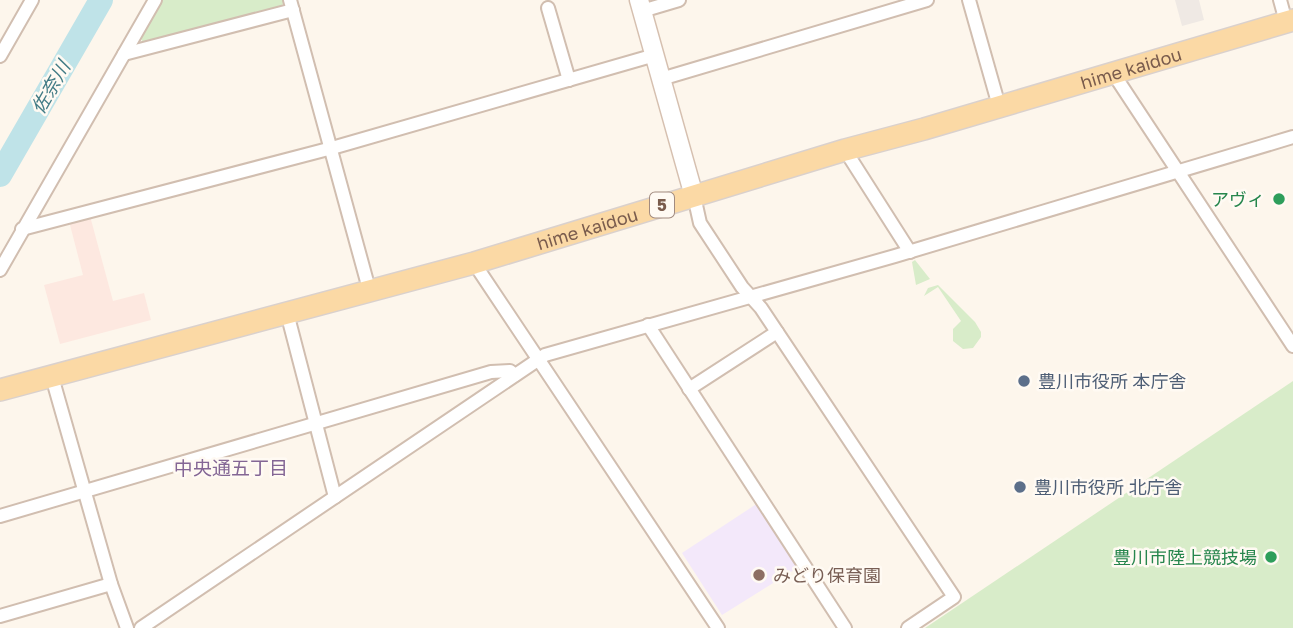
<svg xmlns="http://www.w3.org/2000/svg" width="1293" height="628" viewBox="0 0 1293 628" font-family="'Golos Text','Noto Sans JP',sans-serif">
<rect width="100%" height="100%" fill="#fdf6ec"/>
<path fill="#fde8e0" d="M 90,216 L 113,301 L 144,293 L 151,320 L 60,344 L 44,285 L 83,275 L 69,221 Z"/>
<path fill="#efe9e4" d="M 1175,0 L 1199,0 L 1204,20 L 1182,26 Z"/>
<path fill="#f3e8fa" d="M 758,503 L 799,567 L 722,615 L 682,553 Z"/>
<g fill="#d8ecc9">
<path d="M 162,0 L 284,0 L 284,2 L 281,7 L 143,42 L 140,37 Z"/>
<path d="M 915,260 L 930,279 L 916,285 L 912,262 Z"/>
<path d="M 938,285 L 975,322 L 981,332 L 981,337 L 973,348 L 963,349 L 953,341 L 953,329 L 961,321 L 938,287 L 924,296 L 928,288 Z"/>
<path d="M 1293,381 L 1293,628 L 925,628 Z"/>
</g>
<g fill="none" stroke-linecap="round" stroke-linejoin="round">
<path stroke="#bfe3e8" stroke-width="24" d="M 0,175 L 101,0"/>
<g stroke="#d1beb0" stroke-width="16">
<g id="street">
<path d="M 290,0 L 369,289"/>
<path d="M 969,0 L 999,106"/>
<path d="M 1280,0 L 1286,22"/>
<path d="M 548,8 L 569,80"/>
<path d="M 642,11 L 679,0"/>
<path d="M 124,54 L 293,10"/>
<path d="M 0,56 L 32,0"/>
<path d="M 1113,73 L 1293,346"/>
<path d="M 661,79 L 927,0"/>
<path d="M 845,150 L 910,252"/>
<path d="M 694,196 L 700,223 L 742,287 L 761,308 L 954,597 L 908,628"/>
<path d="M 22,229 L 332,148 L 655,55"/>
<path d="M 474,263 L 718,628"/>
<path d="M 0,270 L 155,0"/>
<path d="M 287,313 L 335,497"/>
<path d="M 648,325 L 845,628"/>
<path d="M 52,377 L 111,584 L 127,628"/>
<path d="M 689,389 L 777,332"/>
<path d="M 0,516 L 491,372 L 510,371 L 515,375"/>
<path d="M 0,616 L 111,584"/>
<path d="M 141,628 L 545,355 L 895,256 L 1293,137"/>
</g>
</g>
<g stroke="#d6c0b0" stroke-width="21">
<path id="secondary" d="M 639,0 L 694,196"/>
</g>
<g stroke="#dad1cd" stroke-width="24">
<g id="primary">
<path id="s1" d="M 0,390 L 474,263 L 845,150 L 924,129 L 1293,20"/>
</g>
</g>
<use href="#street" stroke="#fff" stroke-width="12"/>
<use href="#secondary" stroke="#fff" stroke-width="18"/>
<use href="#primary" stroke="#fbd9a5" stroke-width="21"/>
</g>
<g fill="#2e9e5b" stroke="#fffaf3" stroke-width="2.5">
<circle cx="1279" cy="199" r="7"/>
<circle cx="1271" cy="557" r="7"/>
</g>
<g fill="#5c6f8a" stroke="#fffaf3" stroke-width="2.5">
<circle cx="1024" cy="381" r="7"/>
<circle cx="1020" cy="487" r="7"/>
</g>
<circle fill="#8d6e63" stroke="#fffaf3" stroke-width="2.5" cx="759" cy="575" r="7"/>
<g text-anchor="middle" dominant-baseline="central" stroke-width="5" stroke-linejoin="round" paint-order="stroke">
<rect fill="#fffaf3" stroke="#a28b7f" stroke-width="2" x="650" y="192.5" width="24" height="25" rx="5"/>
<g font-size="16" font-weight="bold" fill="#7a5c4d">
<text x="662" y="205">5</text>
</g>
<g font-size="18" fill="#7a5c4d" stroke="#fffaf3">
<text stroke="none"><textPath href="#s1" startOffset="1176">hime kaidou</textPath></text>
<text stroke="none"><textPath href="#s1" startOffset="609">hime kaidou</textPath></text>
</g>
<g font-size="18" fill="#27864d" stroke="#fffaf3" text-anchor="end">
<text x="1265" y="199">アヴィ</text>
<text x="1257" y="557">豊川市陸上競技場</text>
</g>
<g font-size="18" fill="#4e5e75" stroke="#fffaf3" text-anchor="start">
<text x="1038" y="381">豊川市役所 本庁舎</text>
<text x="1034" y="487">豊川市役所 北庁舎</text>
</g>
<g font-size="18" fill="#785e54" stroke="#fffaf3" text-anchor="start">
<text x="773" y="575">みどり保育園</text>
</g>
<g font-size="19" font-style="italic" fill="#437c86" stroke="#fffaf3">
<text transform="translate(50 87) rotate(-60)">佐奈川</text>
</g>
<g font-size="19" fill="#846695" stroke="#fffaf3">
<text x="231" y="467">中央通五丁目</text>
</g>
</g>
</svg>
